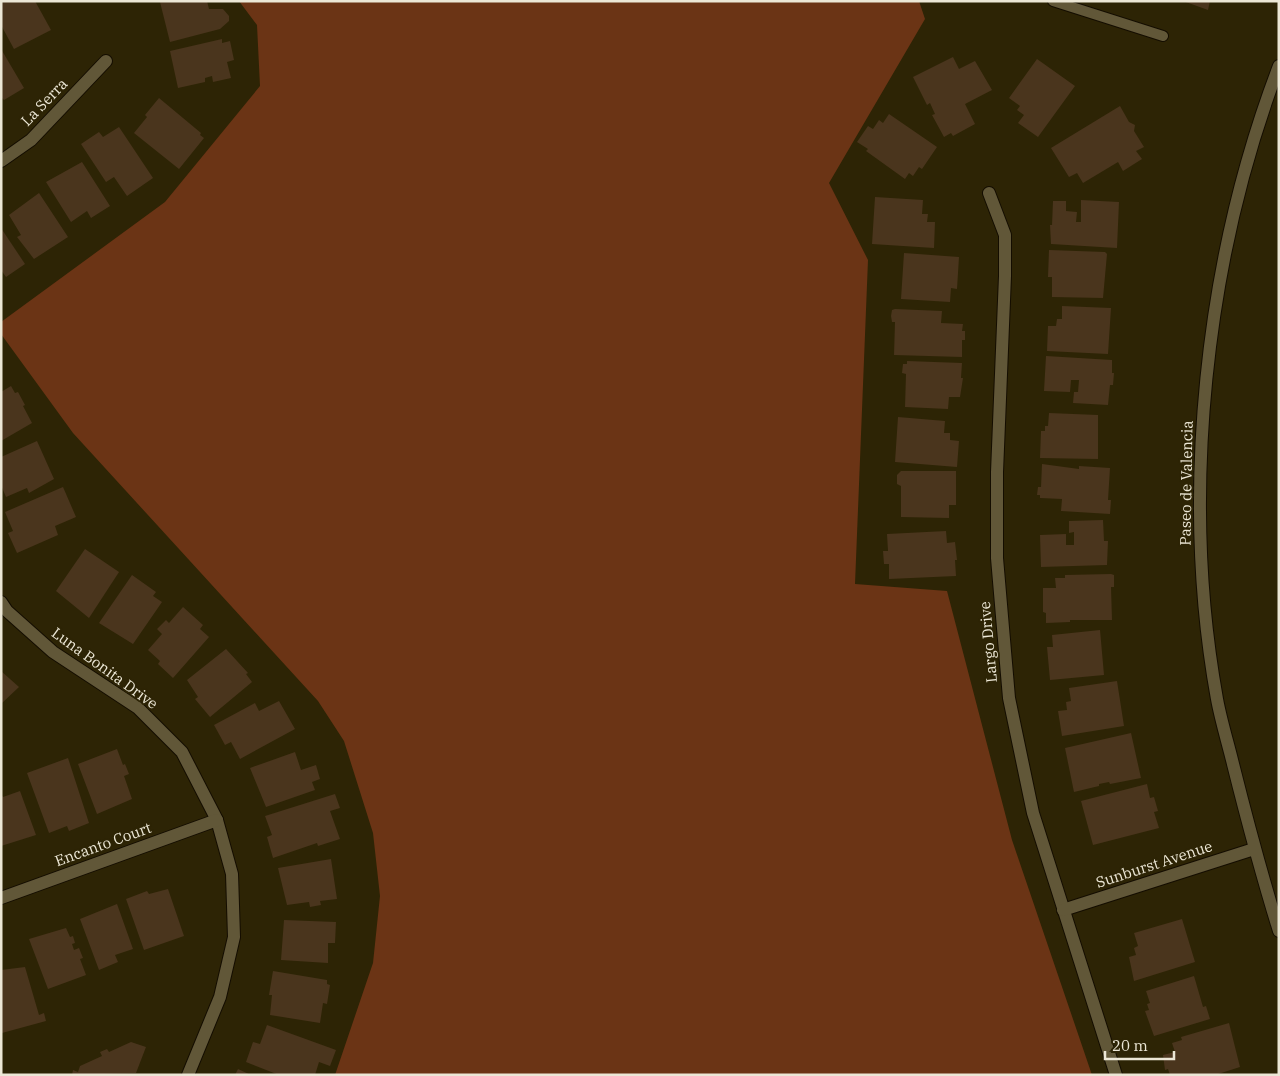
<svg xmlns="http://www.w3.org/2000/svg" width="1280" height="1076" viewBox="0 0 1280 1076" font-family="'IBM Plex Serif',serif">
<rect width="100%" height="100%" fill="#2d2405"/>
<path fill="#6b3415" d="M 239,1 L 919,1 L 925,19 L 829,183 L 868,260 L 855,584 L 947,591 L 1012,840 L 1092,1075 L 335,1075 L 373,963 L 380,896 L 373,833 L 344,741 L 318,701 L 73,433 L 1,334 L 1,322 L 165,202 L 260,86 L 257,25 Z"/>
<g fill="#4a351d">
<path d="M 1,1 L 35,1 L 51,30 L 14,49 L 1,25 Z"/>
<path d="M 163,1 L 207,1 L 209,9 L 223,9 L 229,16 L 229,21 L 220,29 L 170,42 L 160,2 Z"/>
<path d="M 1183,1 L 1210,1 L 1208,10 Z"/>
<path d="M 222,39 L 222,43 L 230,41 L 234,60 L 227,62 L 231,78 L 213,82 L 212,76 L 205,78 L 205,82 L 178,88 L 170,51 Z"/>
<path d="M 1,49 L 24,88 L 4,100 L 1,97 Z"/>
<path d="M 953,57 L 959,69 L 975,61 L 992,90 L 965,104 L 975,124 L 953,136 L 951,133 L 944,137 L 932,115 L 935,114 L 930,103 L 927,105 L 913,77 Z"/>
<path d="M 1037,59 L 1075,86 L 1038,137 L 1018,123 L 1024,115 L 1017,110 L 1020,106 L 1009,98 Z"/>
<path d="M 159,98 L 201,133 L 200,135 L 204,138 L 179,169 L 134,133 L 147,117 L 145,115 Z"/>
<path d="M 1120,106 L 1129,122 L 1135,125 L 1134,131 L 1144,147 L 1136,151 L 1142,159 L 1123,171 L 1118,162 L 1083,183 L 1077,173 L 1069,177 L 1051,148 Z"/>
<path d="M 889,114 L 937,147 L 922,169 L 919,167 L 913,176 L 909,173 L 905,179 L 866,151 L 868,149 L 857,142 L 868,126 L 873,129 L 879,120 L 883,123 Z"/>
<path d="M 119,127 L 153,178 L 127,196 L 114,177 L 106,182 L 81,144 L 99,132 L 103,137 Z"/>
<path d="M 82,162 L 110,206 L 91,218 L 87,211 L 71,222 L 46,182 Z"/>
<path d="M 39,193 L 68,237 L 34,259 L 17,237 L 21,235 L 9,215 Z"/>
<path d="M 875,197 L 923,200 L 922,214 L 928,214 L 927,222 L 935,222 L 934,248 L 872,244 Z"/>
<path d="M 1081,200 L 1119,202 L 1117,248 L 1051,244 L 1050,225 L 1052,225 L 1053,201 L 1066,201 L 1066,211 L 1077,212 L 1076,222 L 1081,222 Z"/>
<path d="M 1,228 L 25,264 L 6,277 L 1,270 Z"/>
<path d="M 1049,250 L 1105,252 L 1107,254 L 1103,298 L 1052,297 L 1052,277 L 1048,277 Z"/>
<path d="M 904,253 L 959,257 L 957,289 L 951,288 L 950,302 L 901,299 Z"/>
<path d="M 1062,306 L 1111,308 L 1108,354 L 1047,351 L 1048,326 L 1056,326 L 1057,319 L 1062,319 Z"/>
<path d="M 895,309 L 942,311 L 941,323 L 963,324 L 962,331 L 965,331 L 965,340 L 962,340 L 962,357 L 894,355 L 895,322 L 892,322 L 891,316 L 892,310 Z"/>
<path d="M 1046,356 L 1112,360 L 1112,373 L 1114,373 L 1113,385 L 1110,385 L 1108,405 L 1073,403 L 1074,392 L 1078,392 L 1079,380 L 1071,380 L 1070,392 L 1044,391 Z"/>
<path d="M 907,361 L 962,363 L 961,378 L 963,378 L 960,397 L 949,397 L 948,409 L 905,407 L 906,374 L 902,373 L 903,364 L 907,364 Z"/>
<path d="M 11,386 L 15,393 L 18,392 L 25,405 L 23,406 L 32,423 L 1,441 L 1,392 Z"/>
<path d="M 1049,413 L 1098,415 L 1098,459 L 1040,458 L 1041,431 L 1045,431 L 1045,426 L 1048,426 Z"/>
<path d="M 898,417 L 945,421 L 944,433 L 950,433 L 950,440 L 959,441 L 957,467 L 895,462 Z"/>
<path d="M 37,441 L 54,479 L 29,493 L 27,488 L 6,497 L 1,485 L 1,457 Z"/>
<path d="M 1042,464 L 1079,469 L 1079,466 L 1110,468 L 1108,500 L 1111,500 L 1110,514 L 1061,511 L 1062,499 L 1040,498 L 1040,495 L 1037,495 L 1038,487 L 1041,487 Z"/>
<path d="M 901,471 L 956,471 L 956,505 L 949,505 L 949,518 L 901,517 L 901,486 L 897,484 L 897,475 Z"/>
<path d="M 63,487 L 76,517 L 55,526 L 58,535 L 17,553 L 8,533 L 13,531 L 5,512 Z"/>
<path d="M 1103,520 L 1104,541 L 1108,541 L 1107,565 L 1041,567 L 1040,535 L 1066,534 L 1066,545 L 1074,545 L 1074,532 L 1069,533 L 1069,521 Z"/>
<path d="M 946,531 L 947,543 L 955,542 L 957,560 L 955,560 L 956,576 L 889,579 L 889,564 L 884,564 L 883,551 L 888,551 L 887,534 Z"/>
<path d="M 85,549 L 119,572 L 89,618 L 56,591 Z"/>
<path d="M 1111,574 L 1114,575 L 1114,587 L 1111,587 L 1112,620 L 1070,620 L 1070,622 L 1046,623 L 1046,613 L 1043,612 L 1043,588 L 1056,588 L 1055,578 L 1065,578 L 1065,575 Z"/>
<path d="M 132,575 L 156,592 L 153,596 L 162,602 L 133,644 L 99,623 Z"/>
<path d="M 183,607 L 203,625 L 200,629 L 209,637 L 173,678 L 158,664 L 160,661 L 148,650 L 162,634 L 157,629 L 166,620 L 169,623 Z"/>
<path d="M 1100,630 L 1104,675 L 1050,680 L 1047,647 L 1053,647 L 1052,635 Z"/>
<path d="M 226,649 L 248,673 L 246,674 L 252,682 L 210,717 L 195,699 L 198,697 L 187,680 Z"/>
<path d="M 1,671 L 19,687 L 1,704 Z"/>
<path d="M 1117,681 L 1124,726 L 1062,736 L 1058,711 L 1067,710 L 1066,702 L 1071,701 L 1069,688 Z"/>
<path d="M 279,701 L 295,729 L 240,759 L 231,742 L 225,745 L 214,725 L 255,703 L 259,711 Z"/>
<path d="M 1131,733 L 1141,778 L 1110,784 L 1109,782 L 1099,784 L 1099,786 L 1074,792 L 1065,748 Z"/>
<path d="M 117,749 L 123,765 L 125,764 L 129,774 L 124,776 L 132,799 L 97,814 L 78,764 Z"/>
<path d="M 295,752 L 301,770 L 316,765 L 320,779 L 312,782 L 315,790 L 266,807 L 250,768 Z"/>
<path d="M 68,758 L 89,823 L 69,831 L 67,826 L 49,833 L 27,773 Z"/>
<path d="M 1147,784 L 1150,798 L 1154,797 L 1158,811 L 1154,812 L 1159,828 L 1093,845 L 1081,801 Z"/>
<path d="M 20,791 L 36,835 L 1,846 L 1,794 L 3,797 Z"/>
<path d="M 335,794 L 340,808 L 330,811 L 340,839 L 318,846 L 317,843 L 273,858 L 267,837 L 272,835 L 265,816 Z"/>
<path d="M 331,859 L 337,899 L 320,901 L 321,905 L 310,907 L 309,902 L 287,905 L 278,868 Z"/>
<path d="M 168,889 L 184,936 L 144,950 L 126,899 L 147,891 L 149,894 Z"/>
<path d="M 117,904 L 133,949 L 115,955 L 118,962 L 99,970 L 80,919 Z"/>
<path d="M 1182,919 L 1195,962 L 1134,981 L 1129,957 L 1136,955 L 1134,948 L 1138,946 L 1134,933 Z"/>
<path d="M 284,920 L 336,922 L 335,943 L 328,943 L 328,963 L 281,960 Z"/>
<path d="M 66,928 L 70,937 L 73,936 L 75,943 L 72,944 L 74,950 L 79,948 L 83,958 L 80,959 L 86,975 L 48,989 L 29,939 Z"/>
<path d="M 25,967 L 39,1015 L 44,1013 L 46,1021 L 2,1033 L 1,970 Z"/>
<path d="M 273,971 L 327,980 L 327,984 L 330,985 L 327,1004 L 323,1003 L 320,1023 L 270,1015 L 272,995 L 269,995 Z"/>
<path d="M 1194,976 L 1203,1007 L 1206,1006 L 1210,1019 L 1154,1036 L 1145,1011 L 1149,1010 L 1147,1004 L 1150,1003 L 1146,991 Z"/>
<path d="M 1229,1023 L 1240,1067 L 1215,1075 L 1170,1075 L 1168,1069 L 1165,1070 L 1163,1055 L 1175,1052 L 1172,1043 L 1182,1040 L 1181,1037 Z"/>
<path d="M 267,1025 L 336,1050 L 330,1066 L 319,1062 L 315,1075 L 279,1075 L 246,1062 L 253,1042 L 260,1044 Z"/>
<path d="M 131,1042 L 146,1047 L 136,1073 L 72,1075 L 73,1070 L 78,1072 L 80,1066 L 102,1056 L 100,1052 L 107,1049 L 109,1052 Z"/>
<path d="M 238,1069 L 251,1075 L 235,1075 Z"/>
</g>
<g fill="none" stroke-linecap="round" stroke-linejoin="round">
<g stroke="#140d00" stroke-width="12">
<path id="service" d="M 1053,1 L 1163,36"/>
</g>
<g stroke="#140d00" stroke-width="14">
<g id="minor">
<path d="M 1,161 L 31,140 L 106,61"/>
<path d="M 989,193 L 1005,235 L 1005,276 L 997,472 L 997,558 L 1009,698 L 1033,813 L 1116,1075"/>
<path d="M 1,602 L 7,611 L 53,652 L 138,708 L 182,752 L 217,820 L 232,874 L 234,937 L 220,997 L 188,1075"/>
<path d="M 1,898 L 217,820"/>
<path d="M 1063,910 L 1254,849"/>
</g>
</g>
<g stroke="#140d00" stroke-width="14">
<path id="secondary" d="M 1279,66 C 1205,260 1180,495 1217,699 C 1221,721 1228,743 1233,764 C 1247,820 1262,876 1279,931"/>
</g>
<use href="#service" stroke="#615738" stroke-width="10"/>
<use href="#minor" stroke="#615738" stroke-width="12"/>
<use href="#secondary" stroke="#615738" stroke-width="12"/>
</g>
<g text-anchor="middle" dominant-baseline="central" stroke-width="4" stroke-linejoin="round" paint-order="stroke">
<g font-size="15" fill="#ece7d6" stroke="#2d2405">
<text transform="translate(44 102) rotate(-46)">La Serra</text>
<text transform="translate(1186 483) rotate(-89)">Paseo de Valencia</text>
<text transform="translate(988 642) rotate(-95)">Largo Drive</text>
<text transform="translate(105 668) rotate(36)">Luna Bonita Drive</text>
<text transform="translate(103 844) rotate(-20)">Encanto Court</text>
<text transform="translate(1154 864) rotate(-18)">Sunburst Avenue</text>
</g>
</g>
<rect width="1280" height="1076" fill="none" stroke="#ece7d6" stroke-width="5"/>
<path d="M1105 1051v8h69v-8" fill="none" stroke="#ece7d6" stroke-width="2.5"/>
<text x="1112" y="1051" font-size="15" fill="#ece7d6" stroke="#2d2405" stroke-width="4" paint-order="stroke">20 m</text>
</svg>
